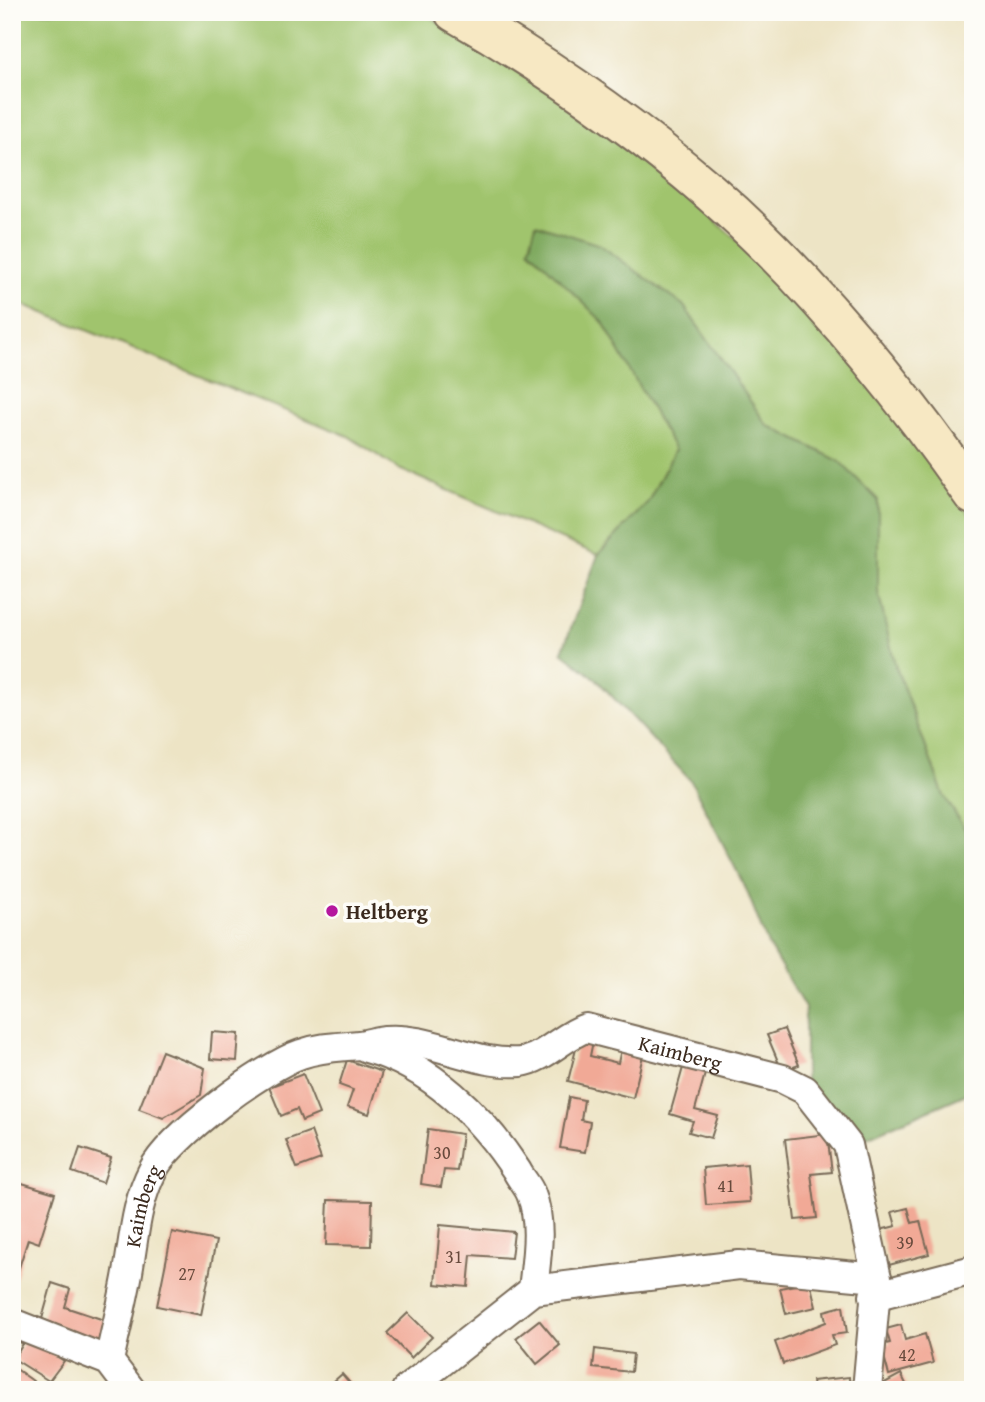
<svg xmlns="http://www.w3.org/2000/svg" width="985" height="1402" viewBox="0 0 985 1402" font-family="'Gentium Book Plus',serif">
<rect width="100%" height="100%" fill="#fdfcf7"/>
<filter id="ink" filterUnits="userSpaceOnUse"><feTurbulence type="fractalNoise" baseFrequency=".0143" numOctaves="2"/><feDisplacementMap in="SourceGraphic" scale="14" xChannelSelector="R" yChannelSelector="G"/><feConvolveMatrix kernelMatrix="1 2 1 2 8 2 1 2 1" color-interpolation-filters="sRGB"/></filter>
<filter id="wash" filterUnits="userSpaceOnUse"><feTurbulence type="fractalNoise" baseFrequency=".00686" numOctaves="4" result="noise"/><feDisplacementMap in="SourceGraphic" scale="28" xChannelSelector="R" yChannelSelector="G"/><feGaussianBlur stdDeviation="1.57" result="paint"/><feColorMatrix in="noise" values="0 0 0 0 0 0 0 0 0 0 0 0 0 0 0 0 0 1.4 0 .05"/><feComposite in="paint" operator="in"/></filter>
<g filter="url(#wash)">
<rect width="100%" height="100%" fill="#ede4c5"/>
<path fill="#a0c46d" stroke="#6e7746" stroke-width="2" d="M 12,12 L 421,12 L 495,54 L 609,129 L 782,279 L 926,451 L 973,519 L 973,842 L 944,796 L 895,665 L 878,592 L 878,500 L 839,461 L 767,425 L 683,305 L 529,248 L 603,322 L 675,450 L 648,502 L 598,555 L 399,469 L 348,436 L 12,300 Z"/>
<path fill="#80aa60" stroke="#5e6a3f" stroke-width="2" d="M 536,224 L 600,245 L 683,305 L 767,425 L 839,461 L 878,500 L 878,592 L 895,665 L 944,796 L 973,842 L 973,1091 L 848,1145 L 805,1090 L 805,1008 L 768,945 L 746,889 L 691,781 L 596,679 L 562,652 L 598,555 L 648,502 L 675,450 L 603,322 L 529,249 Z"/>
<g id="blocks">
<g fill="#f1a996">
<path d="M 784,1029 L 799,1065 L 782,1071 L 767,1035 Z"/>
<path d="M 212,1032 L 239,1034 L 237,1061 L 210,1059 Z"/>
<path d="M 579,1037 L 593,1041 L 590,1056 L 618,1063 L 622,1045 L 644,1051 L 633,1098 L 568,1081 Z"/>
<path d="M 162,1051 L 205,1068 L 201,1095 L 163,1118 L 139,1109 Z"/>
<path d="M 347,1060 L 382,1072 L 369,1114 L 347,1107 L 353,1090 L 339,1085 Z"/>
<path d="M 684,1064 L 706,1070 L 695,1110 L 718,1116 L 711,1138 L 689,1132 L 693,1121 L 670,1114 Z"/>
<path d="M 303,1074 L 319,1114 L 302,1121 L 297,1109 L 281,1116 L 269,1087 Z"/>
<path d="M 569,1097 L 584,1100 L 581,1120 L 590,1122 L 585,1152 L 560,1148 Z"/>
<path d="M 428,1129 L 462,1134 L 457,1171 L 444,1170 L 441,1187 L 421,1184 Z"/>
<path d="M 311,1131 L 321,1159 L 297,1168 L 286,1140 Z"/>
<path d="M 827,1134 L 832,1172 L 811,1174 L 817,1218 L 795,1220 L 785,1139 Z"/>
<path d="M 80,1148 L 111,1158 L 103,1183 L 72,1172 Z"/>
<path d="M 747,1164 L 750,1202 L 706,1205 L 703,1168 Z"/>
<path d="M 12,1180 L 55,1193 L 39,1243 L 28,1239 L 13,1287 Z"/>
<path d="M 328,1200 L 372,1201 L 371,1246 L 326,1245 Z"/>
<path d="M 908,1208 L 912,1223 L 920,1221 L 929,1254 L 889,1265 L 880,1230 L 896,1226 L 892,1212 Z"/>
<path d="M 440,1225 L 514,1232 L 511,1258 L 471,1255 L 468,1287 L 435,1284 Z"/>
<path d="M 172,1232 L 216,1241 L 201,1315 L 157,1306 Z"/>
<path d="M 810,1282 L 816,1307 L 786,1314 L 780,1288 Z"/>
<path d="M 52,1283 L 70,1289 L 65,1307 L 107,1321 L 100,1342 L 42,1319 Z"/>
<path d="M 843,1306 L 847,1333 L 832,1335 L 835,1345 L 783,1364 L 775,1342 L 826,1322 L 824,1311 Z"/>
<path d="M 408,1313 L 432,1337 L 411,1358 L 387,1333 Z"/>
<path d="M 539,1320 L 560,1345 L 537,1364 L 516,1338 Z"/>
<path d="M 901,1325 L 905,1340 L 925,1334 L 933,1363 L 889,1375 L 881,1345 L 890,1343 L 886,1329 Z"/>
<path d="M 27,1337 L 64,1361 L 49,1381 L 14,1359 Z"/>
<path d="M 595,1349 L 633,1354 L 631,1372 L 593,1368 Z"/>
<path d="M 12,1366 L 33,1381 L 28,1390 L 12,1390 Z"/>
<path d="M 342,1374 L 356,1390 L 324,1390 Z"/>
<path d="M 901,1374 L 909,1390 L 881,1390 L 879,1386 Z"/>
<path d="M 849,1377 L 850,1390 L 813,1390 L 812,1381 Z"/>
</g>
</g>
</g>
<g filter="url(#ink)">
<use href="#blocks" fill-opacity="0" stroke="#796b58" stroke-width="2"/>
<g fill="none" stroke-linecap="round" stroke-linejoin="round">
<g stroke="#796b58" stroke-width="32">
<g id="street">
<path d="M 367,1048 C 430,1065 482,1117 517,1171 C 521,1179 528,1186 531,1194 C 543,1223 536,1260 533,1290"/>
<path d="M 874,1296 L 973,1270"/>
<path d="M 12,1323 L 109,1361 L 131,1390"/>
<path id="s1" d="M 109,1361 C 115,1333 122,1305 127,1278 C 134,1241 135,1204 153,1170 C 170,1136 265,1066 301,1054 C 321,1047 339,1047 359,1045 C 368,1044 376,1041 385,1040 C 431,1036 474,1066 521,1062 C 544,1059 564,1035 586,1028 L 783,1079 L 805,1090 L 848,1145 L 877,1278 L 867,1390"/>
<path d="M 406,1390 L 533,1290 L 739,1265 L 877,1278"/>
</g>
</g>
<g stroke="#796b58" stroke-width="42">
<path id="secondary" d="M 454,12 C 545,64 631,124 710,192 C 809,278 898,388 973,495"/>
</g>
<use href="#street" stroke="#fff" stroke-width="28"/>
<use href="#secondary" stroke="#f7e8c3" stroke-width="38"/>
</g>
</g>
<circle fill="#b5179e" stroke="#fdfcf7" stroke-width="2.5" cx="332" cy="911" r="7"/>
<g text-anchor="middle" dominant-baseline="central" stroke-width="7" stroke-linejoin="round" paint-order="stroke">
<g font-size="18" fill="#684a3c">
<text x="442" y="1152">30</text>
<text x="726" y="1185">41</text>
<text x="905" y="1242">39</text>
<text x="454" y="1256">31</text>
<text x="187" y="1273">27</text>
<text x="907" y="1354">42</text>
</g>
<g font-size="21" font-weight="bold" fill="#3b2a1e" stroke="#fdfcf7" text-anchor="start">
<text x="346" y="911">Heltberg</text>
</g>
<g font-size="21" fill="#3b2a1e" stroke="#fdfcf7">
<text stroke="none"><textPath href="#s1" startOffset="782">Kaimberg</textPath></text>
<text stroke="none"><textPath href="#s1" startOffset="159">Kaimberg</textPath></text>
</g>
</g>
<rect width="985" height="1402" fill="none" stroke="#fdfcf7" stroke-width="42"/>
</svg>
